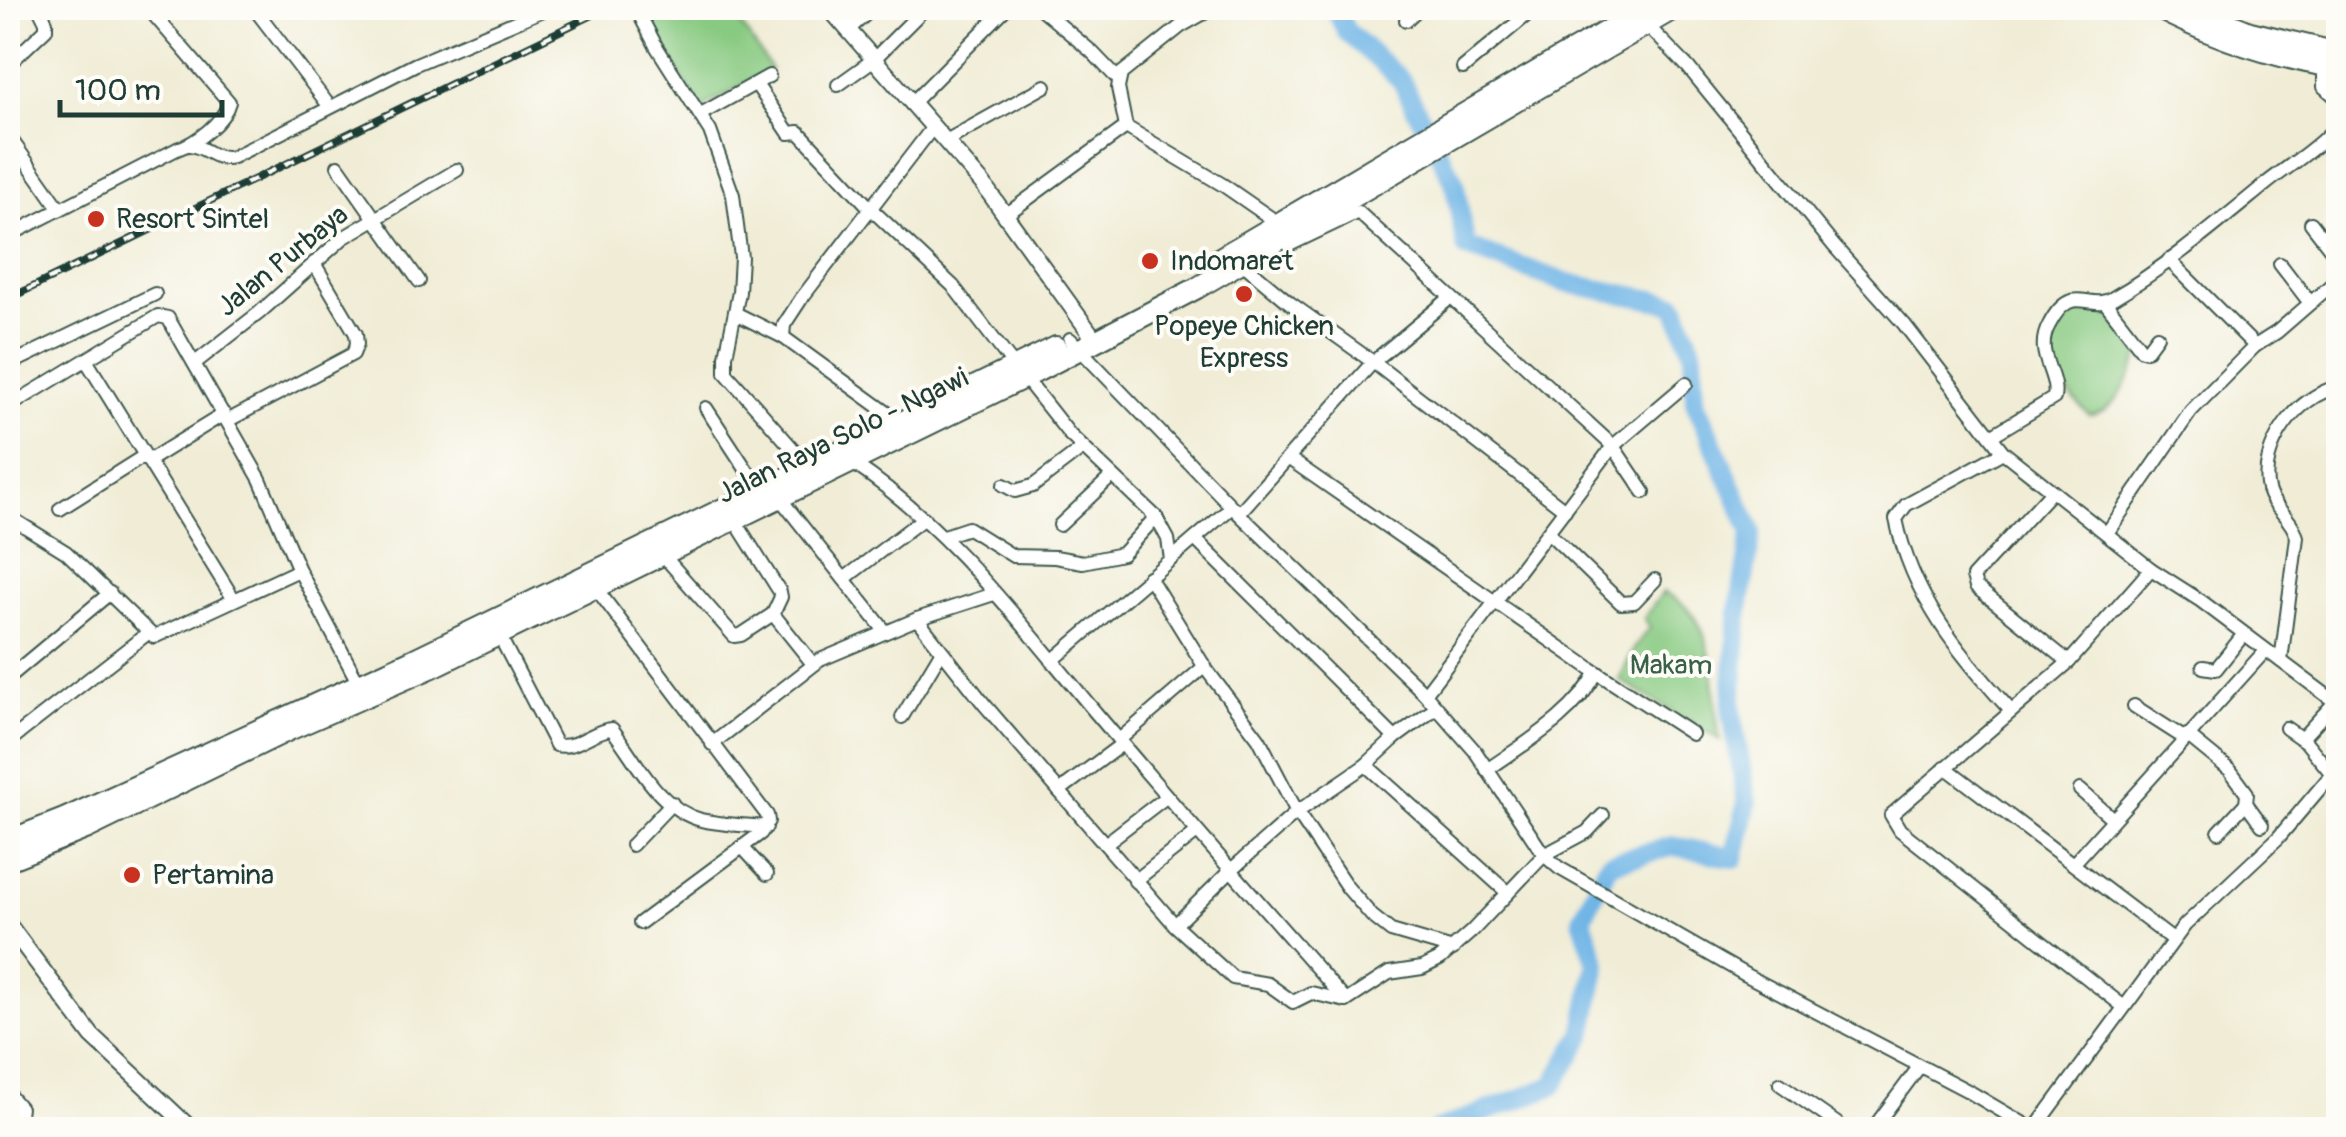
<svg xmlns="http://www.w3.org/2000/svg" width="2346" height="1137" viewBox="0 0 2346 1137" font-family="Pangolin,sans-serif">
<rect width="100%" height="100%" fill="#fdfcf7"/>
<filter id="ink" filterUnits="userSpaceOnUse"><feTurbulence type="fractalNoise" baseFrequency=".01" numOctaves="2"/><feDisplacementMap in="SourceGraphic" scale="20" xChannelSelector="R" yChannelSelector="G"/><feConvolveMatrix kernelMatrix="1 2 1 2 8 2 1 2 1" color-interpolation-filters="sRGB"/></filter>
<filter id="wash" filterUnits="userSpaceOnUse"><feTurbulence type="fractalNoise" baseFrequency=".0048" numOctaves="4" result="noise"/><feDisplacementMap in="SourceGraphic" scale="40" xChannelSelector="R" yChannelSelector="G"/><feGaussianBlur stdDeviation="2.25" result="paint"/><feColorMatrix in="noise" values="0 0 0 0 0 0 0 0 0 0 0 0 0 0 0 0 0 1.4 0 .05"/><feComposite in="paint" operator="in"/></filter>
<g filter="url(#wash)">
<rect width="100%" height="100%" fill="#f0ecd5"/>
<g fill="#89ca82" stroke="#54845b" stroke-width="2.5">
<path d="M 643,8 L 730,8 L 771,69 L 701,109 L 642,12 Z"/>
<path d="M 2072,304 L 2103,306 L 2140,354 C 2130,376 2117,414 2089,415 C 2052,378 2030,347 2072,304 Z"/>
<path d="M 1663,592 C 1723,618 1709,687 1720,740 L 1619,680 L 1635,647 L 1650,628 L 1644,618 Z"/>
</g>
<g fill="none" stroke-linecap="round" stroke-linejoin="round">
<path stroke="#70b5e6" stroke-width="20" d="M 1335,8 L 1346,31 L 1401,80 L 1454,182 L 1466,247 L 1566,283 L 1675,304 L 1693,352 L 1695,402 L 1752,532 L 1739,609 L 1731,708 L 1747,803 L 1734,858 L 1674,846 L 1609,863 L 1582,919 L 1597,964 L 1583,1035 L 1553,1086 L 1437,1130"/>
</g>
</g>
<g filter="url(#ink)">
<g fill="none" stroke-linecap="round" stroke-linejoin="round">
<g stroke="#3e574c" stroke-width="16">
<g id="minor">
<path d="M 254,8 L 330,107"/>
<path d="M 636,8 L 656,46 L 710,131 L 733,195 L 741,257 L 739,292 L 726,356 L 726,373 L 808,466"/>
<path d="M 1040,8 L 1092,52 L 1118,79"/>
<path d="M 1213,8 L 1181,26 L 1121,74 L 1118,88 L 1126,127 L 1223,185 L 1278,223"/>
<path d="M 1406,20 L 1419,8"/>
<path d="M 1642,20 L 1688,67 L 1834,246 L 1904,324 L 2003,452 L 2151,569 L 2201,601 L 2338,704"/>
<path d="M 848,30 L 873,8"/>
<path d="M 8,65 L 46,29 L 46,22 L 39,8"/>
<path d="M 2324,66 L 2324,87 L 2338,99"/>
<path d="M 1463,68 L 1535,8"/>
<path d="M 756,84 L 789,133 L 799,132 L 870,208 L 953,286 L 1015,367"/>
<path d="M 838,85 L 873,60 L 925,8"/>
<path d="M 911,104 L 1006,8"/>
<path d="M 701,114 L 769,76"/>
<path d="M 8,135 L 60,209"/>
<path d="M 946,141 L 1045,86"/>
<path d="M 189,145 C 206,146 215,162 233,157 L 416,64 L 548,8"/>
<path d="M 338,166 L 419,281"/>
<path d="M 1007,214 L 1126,127"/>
<path d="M 2311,223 L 2338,258"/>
<path d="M 8,236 L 177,149 C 196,143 224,122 229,102 L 148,8"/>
<path d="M 1289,245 L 1358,212 L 1613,446 L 1644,492"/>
<path d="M 2169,260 L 2255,346"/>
<path d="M 1241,262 L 1290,303 L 1373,362 L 1565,510"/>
<path d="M 2280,264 L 2310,303"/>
<path d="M 2105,302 L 2142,350 L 2146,351 L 2157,336"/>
<path d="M 735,313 L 783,337"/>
<path d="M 1070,339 L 1232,507 L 1425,694 L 1475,751 L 1544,855 L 1559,868 L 1746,975 L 1968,1091 L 2034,1130 L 2185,925 L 2278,838 L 2338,767"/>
<path d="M 86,360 L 233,598"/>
<path d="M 195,363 L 259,313 L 343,238 L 457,170"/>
<path d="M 8,365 L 155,294"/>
<path d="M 1025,378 L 1070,435 L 1156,517 L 1168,539 L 1171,559"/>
<path d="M 8,407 L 158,316 L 168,318 L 260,479 L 299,570 L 359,684"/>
<path d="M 706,408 L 759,489"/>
<path d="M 227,421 L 353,354 L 357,344 L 356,334 L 314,263"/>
<path d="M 900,422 L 783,337 L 784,325 L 801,299 L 933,127"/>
<path d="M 1991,436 L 2054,398 C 2059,374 2033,354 2049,325 C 2072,280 2089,313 2113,298 C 2168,266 2218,223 2267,183 C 2291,164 2318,148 2338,124"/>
<path d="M 2003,452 L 1906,505 L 1896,519 C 1912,597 1959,654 2011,711"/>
<path d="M 1288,458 L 1590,668 L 1692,734"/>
<path d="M 148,461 L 224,414"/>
<path d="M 851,462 C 950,527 1020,623 1096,713 C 1178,810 1262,906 1346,1001"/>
<path d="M 1004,485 L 1015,491 L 1033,486 L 1083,448"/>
<path d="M 2052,491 L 1973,577 L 1976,587 L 2069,662"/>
<path d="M 779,497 L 885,631"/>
<path d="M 60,509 L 144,456"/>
<path d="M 1239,513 L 1373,362 L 1450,298"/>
<path d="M 8,516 L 66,552 L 154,637 L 299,570"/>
<path d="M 734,519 L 780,592 L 781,597 L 773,614"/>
<path d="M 1060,525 L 1111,477"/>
<path d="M 1548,532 L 1621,603 L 1634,602 L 1655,580"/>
<path d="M 2107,533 L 2191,411 L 2255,346 L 2277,332 L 2338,279"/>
<path d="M 944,536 L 968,528 L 1013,556 L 1055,557 L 1083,562 L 1122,554 L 1156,517"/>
<path d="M 1195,539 L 1395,738"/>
<path d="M 662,554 L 734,636 L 741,635 L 773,614 L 813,664"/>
<path d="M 1149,577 L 1206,669 L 1259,739 L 1297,812 L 1347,887 L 1372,916 L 1391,931 L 1453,949"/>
<path d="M 844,579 L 924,518"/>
<path d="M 595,587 L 767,815 L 768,821 L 761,833 L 640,923"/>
<path d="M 917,619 L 984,704 L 1175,925 L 1233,978 L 1268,984 L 1293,1002 L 1311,993 L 1346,1001 L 1389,973 L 1422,968 L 1440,959 L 1472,931 L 1544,855 L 1587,832 L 1603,815"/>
<path d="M 499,635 L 556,745 C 577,750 592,730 612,729 C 637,761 657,808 701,820 C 722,825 745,825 766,827"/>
<path d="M 1052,661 L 1232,507"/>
<path d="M 2281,661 L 2297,537 C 2292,518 2273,508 2268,490 C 2258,447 2297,396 2338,387"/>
<path d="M 2203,667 L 2216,669 L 2244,634"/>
<path d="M 8,678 L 110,593"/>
<path d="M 1425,694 L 1613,446 L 1686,384"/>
<path d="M 2134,706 L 2184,738"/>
<path d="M 902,717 L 941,652"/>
<path d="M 2286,728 L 2306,742 L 2332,774"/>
<path d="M 2187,735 L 2230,770 L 2247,793 L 2246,803 L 2219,832"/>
<path d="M 2302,738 L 2336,701"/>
<path d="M 1119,740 L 1205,666"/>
<path d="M 8,742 L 148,633"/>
<path d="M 712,744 L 820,660 L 917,619 L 994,594"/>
<path d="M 1366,765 L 1508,893"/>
<path d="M 1945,767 L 2173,940"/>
<path d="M 1487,770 C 1525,743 1575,715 1597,672"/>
<path d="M 2080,790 L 2113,819"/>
<path d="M 1059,791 L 1122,744"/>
<path d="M 2246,803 L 2262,825"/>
<path d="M 1105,844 L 1166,797"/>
<path d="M 632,845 L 672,803"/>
<path d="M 742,847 L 767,874"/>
<path d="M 2074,863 L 2265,651"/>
<path d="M 1135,881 L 1197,832"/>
<path d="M 1175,925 L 1230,871 L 1297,812 L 1366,765 L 1395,738 L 1436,708"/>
<path d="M 2124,1007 L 1900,830 L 1891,815 L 2069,662 L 2151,569"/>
<path d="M 1780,1084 L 1846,1130"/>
<path d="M 8,1094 L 20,1108 L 18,1121 L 13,1130"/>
<path d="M 1872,1130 L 1919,1067"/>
</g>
</g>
<g stroke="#3e574c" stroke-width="19">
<g id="tertiary">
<path d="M 829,8 L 983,184 L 1096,341"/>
<path d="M 8,924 L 92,1036 L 192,1130"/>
</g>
</g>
<g stroke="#3e574c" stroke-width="24">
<g id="trunk">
<path d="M 2157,8 C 2214,38 2275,58 2338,68"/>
<path d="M 2191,8 L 2250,32 L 2338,53"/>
<path d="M 1213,262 C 1358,177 1501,91 1647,8"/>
<path d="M 8,841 L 64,819 L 410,661 L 1056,347"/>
<path d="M 8,860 L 88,828 L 291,729 L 435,666 L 1036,372 L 1197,288 L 1675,8"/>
</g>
</g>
<use href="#minor" stroke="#fff" stroke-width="12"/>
<use href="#tertiary" stroke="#fff" stroke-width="15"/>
<use href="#trunk" stroke="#fff" stroke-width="20"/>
<g stroke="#1f3d34" stroke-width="8">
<path id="rail" d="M 8,299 L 607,8"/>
</g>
<use href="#rail" stroke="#fdfcf7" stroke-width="4" stroke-dasharray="11" stroke-linecap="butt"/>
</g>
</g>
<g fill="#c8321e" stroke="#fdfcf7" stroke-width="4">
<circle cx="96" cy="219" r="10"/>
<circle cx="1150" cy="261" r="10"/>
<circle cx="1244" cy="294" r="10"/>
<circle cx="132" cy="875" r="10"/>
</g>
<g text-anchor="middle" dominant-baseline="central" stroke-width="8" stroke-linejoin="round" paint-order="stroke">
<g font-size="28" fill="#1f3d34" stroke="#fdfcf7" text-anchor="start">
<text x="116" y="219">Resort Sintel</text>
<text x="1170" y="261">Indomaret</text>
<text x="1244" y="326" text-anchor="middle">Popeye Chicken<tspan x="1244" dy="32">Express</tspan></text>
<text x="152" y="875">Pertamina</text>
</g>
<g font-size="28" fill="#1f3d34" stroke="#fdfcf7">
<text transform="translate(283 261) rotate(-39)">Jalan Purbaya</text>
<text transform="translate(843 436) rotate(-26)">Jalan Raya Solo - Ngawi</text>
</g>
<g font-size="28" fill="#3a6048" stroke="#fdfcf7">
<text x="1671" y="665">Makam</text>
</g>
</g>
<rect width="2346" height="1137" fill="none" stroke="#fdfcf7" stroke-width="40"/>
<path d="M60 100v15h162v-15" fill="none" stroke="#1f3d34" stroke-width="5"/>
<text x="75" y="100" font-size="30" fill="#1f3d34" stroke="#fdfcf7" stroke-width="8" paint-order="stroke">100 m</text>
</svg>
